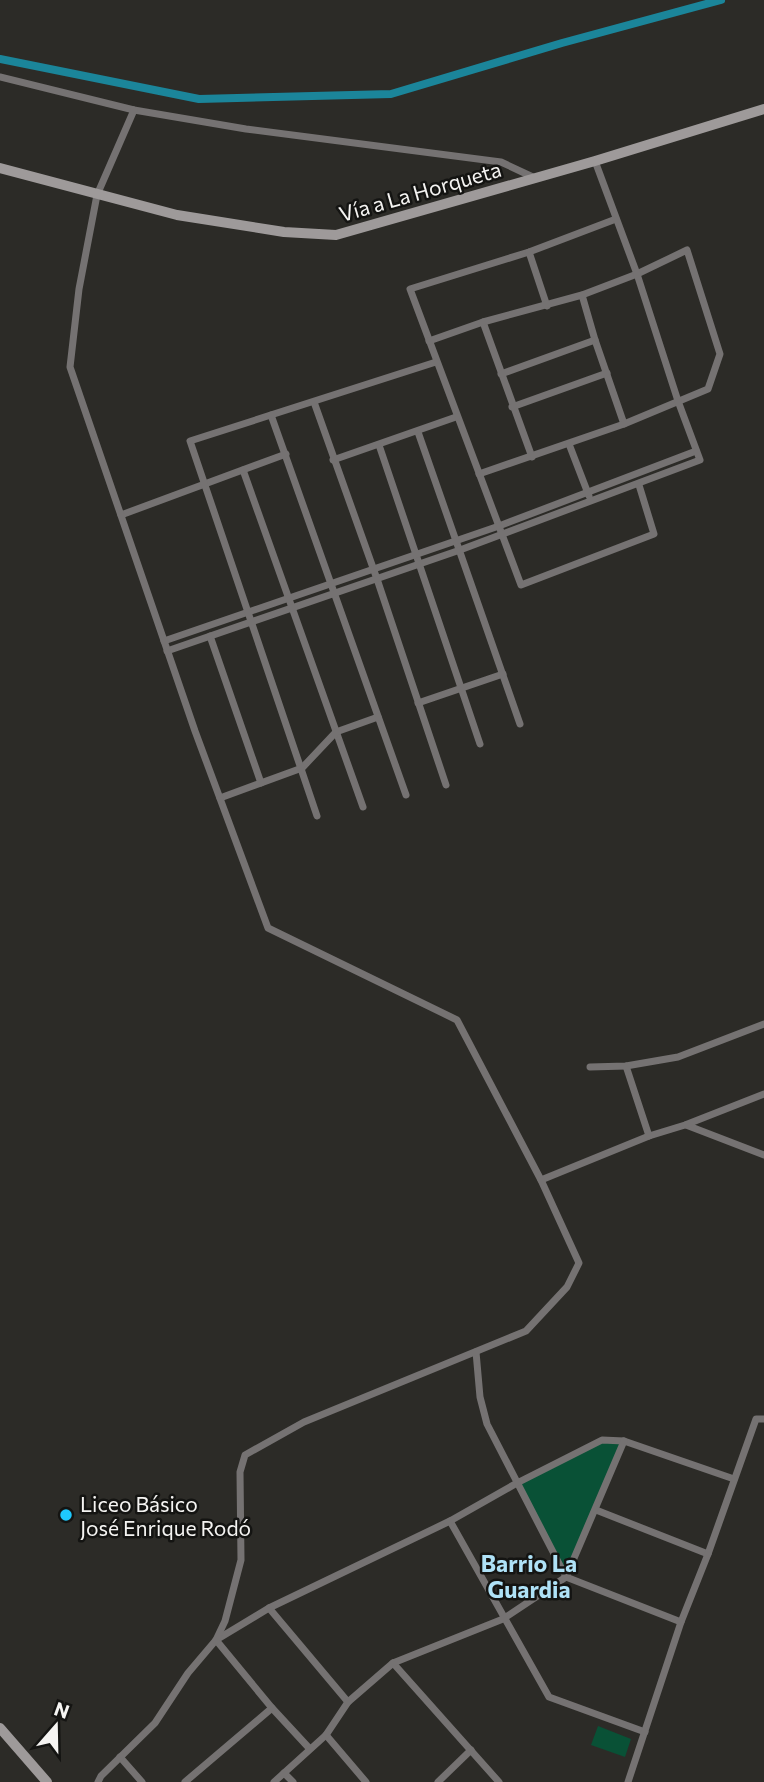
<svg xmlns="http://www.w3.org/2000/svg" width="764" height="1782" viewBox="0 0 764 1782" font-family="Commissioner,sans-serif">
<rect width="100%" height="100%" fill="#2c2b27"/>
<g fill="#095136">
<path d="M 602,1440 L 624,1441 L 566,1577 L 517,1483 Z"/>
<path d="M 598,1726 L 631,1739 L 625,1757 L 591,1745 Z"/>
</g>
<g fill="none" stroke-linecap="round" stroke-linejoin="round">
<path stroke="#1b859a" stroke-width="8" d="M 0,59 L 199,99 L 391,94 L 562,43 L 721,0"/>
<g stroke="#757272" stroke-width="7">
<path d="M 0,77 L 134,110 L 246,129 L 501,162 L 535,178"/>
<path d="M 616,219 L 529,252 L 410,289 L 521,585 L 654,534 L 639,485"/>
<path d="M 529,252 L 547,306"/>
<path d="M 582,295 L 595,340 L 624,424"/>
<path d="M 483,322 L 532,457"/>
<path d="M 429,341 L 483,322 L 582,295 L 637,274 L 687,250 L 720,354 L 708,389 L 624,424 L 479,474"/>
<path d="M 501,374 L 595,340"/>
<path d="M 314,402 L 377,579 L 446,785"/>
<path d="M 512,407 L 607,373"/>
<path d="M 271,415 L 406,795"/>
<path d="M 418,432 L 520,724"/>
<path d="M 569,444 L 589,496"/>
<path d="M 379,445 L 480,744"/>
<path d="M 333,460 L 456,417"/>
<path d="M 243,470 L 363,807"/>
<path d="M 121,515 L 286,454"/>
<path d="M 210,636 L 261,783"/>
<path d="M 164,641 L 499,526 L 696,451"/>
<path d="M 167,651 L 460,550 L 700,460 L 678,401 L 637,274 L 595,161"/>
<path d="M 418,703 L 503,674"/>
<path d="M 220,798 L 302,768 L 336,732 L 378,717"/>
<path d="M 317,816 L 190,441 L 436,362"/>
<path d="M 626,1066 L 649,1136"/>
<path d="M 590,1067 L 626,1066 L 678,1057 L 764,1024"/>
<path d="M 686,1125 L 764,1155"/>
<path d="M 541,1180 L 649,1136 L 685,1125 L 764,1094"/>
<path d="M 476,1352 L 480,1397 L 487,1424 L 566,1577 L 681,1622"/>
<path d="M 596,1510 L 708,1554"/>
<path d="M 450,1521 L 549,1697 L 645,1732"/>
<path d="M 269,1608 L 348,1702"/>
<path d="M 393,1663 L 499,1782"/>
<path d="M 326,1735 L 366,1782"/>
<path d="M 309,1748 L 272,1708 L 216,1640 L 269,1608 L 450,1521 L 517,1483 L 602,1440 L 624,1441 L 734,1479"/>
<path d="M 120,1757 L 142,1782"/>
<path d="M 284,1773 L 293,1782"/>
<path d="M 98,1782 L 101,1776 L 155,1723 L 188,1673 L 216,1640 L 225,1621 L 241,1560 L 240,1472 L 245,1455 L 304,1422 L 526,1331 L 567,1287 L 579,1263 L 541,1180 L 457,1020 L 268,928 L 195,731 L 70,367 L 79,289 L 97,195 L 134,110"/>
<path d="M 185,1782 L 272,1708"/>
<path d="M 274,1782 L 326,1735 L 348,1702 L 393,1663 L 503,1619 L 566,1577 L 624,1441"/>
<path d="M 438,1782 L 471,1750"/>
<path d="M 628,1782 L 681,1622 L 708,1554 L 756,1419 L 764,1419"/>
</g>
<g stroke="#9e9a9a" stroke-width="10">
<path d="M 0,168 L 177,215 L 284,232 L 336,235 L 595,161 L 764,109"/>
<path d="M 0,1728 L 47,1782"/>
</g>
</g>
<circle fill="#1ec9fd" stroke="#141412" stroke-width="2.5" cx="66" cy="1515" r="7"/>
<g text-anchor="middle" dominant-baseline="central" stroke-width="5" stroke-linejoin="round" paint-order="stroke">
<g font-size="21" fill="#f5f4f2" stroke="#141412">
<text transform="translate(420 191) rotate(-16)">Vía a La Horqueta</text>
</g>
<g font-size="21" fill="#f5f4f2" stroke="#141412" text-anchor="start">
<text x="80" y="1503">Liceo Básico<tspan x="80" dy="24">José Enrique Rodó</tspan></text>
</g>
<g font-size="23" font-weight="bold" fill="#afe2f7" stroke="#141412">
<text x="529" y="1563">Barrio La<tspan x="529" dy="26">Guardia</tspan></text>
</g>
</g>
<g transform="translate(56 1726) rotate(20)" stroke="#141412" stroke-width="5" paint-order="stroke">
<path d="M0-5L12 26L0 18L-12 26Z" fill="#f5f4f2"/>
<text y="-10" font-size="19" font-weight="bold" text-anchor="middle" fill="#f5f4f2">N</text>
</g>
</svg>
